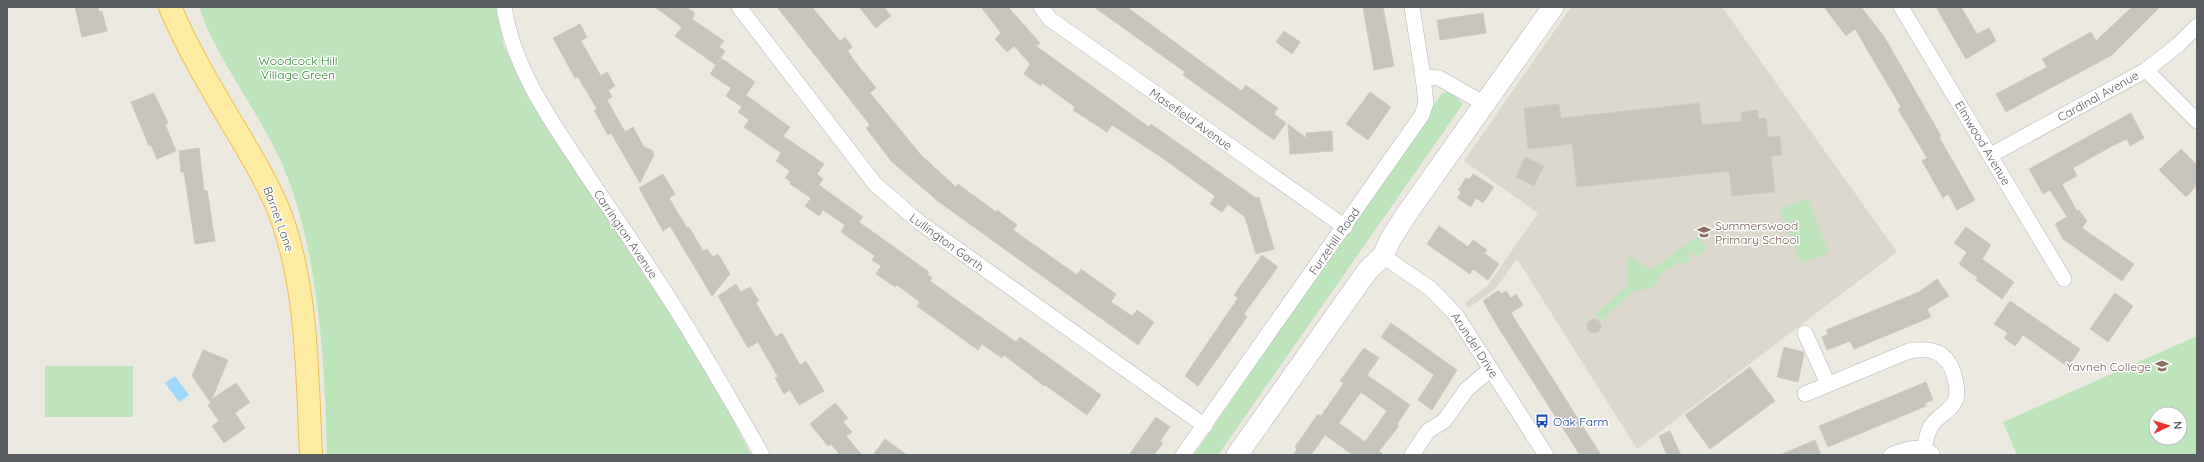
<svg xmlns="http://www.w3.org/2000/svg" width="2204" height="462" viewBox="0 0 2204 462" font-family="Quicksand,sans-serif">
<rect width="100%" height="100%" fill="#ece9e0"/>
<path fill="#dcd8ce" d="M 1571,7 L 1722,7 L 1897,252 L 1637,449 L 1517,259 L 1496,288 L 1469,308 L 1465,303 L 1488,285 L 1538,213 L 1464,161 Z"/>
<g fill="#bee4bc" fill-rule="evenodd">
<path d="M 199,7 L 500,7 L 503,44 L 528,98 L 711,376 L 751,455 L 327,455 C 325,368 319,257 287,176 C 269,130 239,90 216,46 C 209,34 204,20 199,7 Z"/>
<path d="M 1451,92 L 1463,104 L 1218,455 L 1194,455 L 1442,93 Z"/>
<path d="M 1808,198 L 1829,253 L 1801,263 L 1780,209 Z"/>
<path d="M 1698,236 L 1706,246 L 1706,249 L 1698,256 L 1694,256 L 1690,250 L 1690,260 L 1686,263 L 1677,263 L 1661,274 L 1658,283 L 1653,287 L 1634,292 L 1609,313 L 1606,319 L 1600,319 L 1596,314 L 1628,286 L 1627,261 L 1631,256 L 1651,270 Z"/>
<path d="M 2197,336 L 2197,455 L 2017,455 L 2003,422 ZM 2156,414 L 2180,414 L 2180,438 L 2156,438 Z"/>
<rect x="45" y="366" width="88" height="51"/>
</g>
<path fill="#9ed8ff" d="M 175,376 L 189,395 L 179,402 L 165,383 Z"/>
<g fill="#c7c4be" stroke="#d1cabf" fill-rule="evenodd">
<path d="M 75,7 L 98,7 L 99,12 L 102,11 L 107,31 L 82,37 Z"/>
<path d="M 655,7 L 686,7 L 695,13 L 692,19 L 724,41 L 719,47 L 725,51 L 716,65 L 675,36 L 682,27 Z"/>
<path d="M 777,7 L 812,7 L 840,41 L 845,37 L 852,47 L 848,51 L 853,59 L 876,88 L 870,93 L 921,155 L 956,187 L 958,184 L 996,212 L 997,210 L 1017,225 L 1013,230 L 1077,275 L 1081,269 L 1116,294 L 1111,302 L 1132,316 L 1137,310 L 1154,322 L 1138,345 L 939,202 L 892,162 L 866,128 L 870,125 Z"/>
<path d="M 859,7 L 884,7 L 891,16 L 876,28 Z"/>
<path d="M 981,7 L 1008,7 L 1040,43 L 1036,46 L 1149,127 L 1151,124 L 1256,198 L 1259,197 L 1274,249 L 1256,254 L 1245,217 L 1228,204 L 1222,212 L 1210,204 L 1215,196 L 1161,157 L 1112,125 L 1107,132 L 1073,110 L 1075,107 L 1042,83 L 1041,86 L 1024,74 L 1030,64 L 1014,46 L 1007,52 L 995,39 L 1001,33 Z"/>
<path d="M 1094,7 L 1127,7 L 1229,82 L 1242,91 L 1246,85 L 1278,108 L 1274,114 L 1286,123 L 1274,140 L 1183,75 L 1185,72 Z"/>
<path d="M 1363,7 L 1383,7 L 1394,66 L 1374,70 Z"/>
<path d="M 1824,7 L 1861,7 L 1885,38 L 1941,136 L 1939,137 L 1975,200 L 1957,210 L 1948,194 L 1943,198 L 1922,161 L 1927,158 L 1898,109 L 1901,107 L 1855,29 L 1846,36 Z"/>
<path d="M 1936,7 L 1961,7 L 1977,34 L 1989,28 L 1996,41 L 1966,59 Z"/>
<path d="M 2132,7 L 2160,7 L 2112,55 L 2006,112 L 1996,94 L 2047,67 L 2042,59 L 2091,32 L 2096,41 Z"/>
<path d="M 1483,13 L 1486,33 L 1440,40 L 1437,20 Z"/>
<path d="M 580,24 L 587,37 L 581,41 L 601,76 L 607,72 L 615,86 L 608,90 L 612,97 L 607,100 L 625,132 L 633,127 L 644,147 L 652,150 L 654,155 L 640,183 L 611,133 L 608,135 L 594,110 L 597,109 L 578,77 L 575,78 L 553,38 Z"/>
<path d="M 1284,31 L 1300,42 L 1292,54 L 1276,42 Z"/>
<path d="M 721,58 L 755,82 L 746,95 L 790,127 L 783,136 L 824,164 L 817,174 L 823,179 L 819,185 L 863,217 L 859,222 L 929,272 L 927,274 L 932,278 L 930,281 L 972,311 L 1016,342 L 1020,337 L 1101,395 L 1087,415 L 1045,385 L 1044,386 L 1004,355 L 1002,358 L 982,344 L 978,350 L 917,306 L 920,302 L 897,285 L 895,287 L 876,274 L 881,266 L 872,260 L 875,256 L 841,232 L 845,225 L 823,210 L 819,216 L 805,206 L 811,198 L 790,184 L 791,182 L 785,178 L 790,171 L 776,161 L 781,153 L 744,127 L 749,120 L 738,112 L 742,107 L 726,96 L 731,88 L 710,74 Z"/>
<path d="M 1370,92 L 1391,107 L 1368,140 L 1346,124 Z"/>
<path d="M 154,93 L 168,123 L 165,124 L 176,151 L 157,159 L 151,145 L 149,146 L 131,102 Z"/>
<path d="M 1699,103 L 1702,125 L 1742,121 L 1741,112 L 1758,110 L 1758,119 L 1766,118 L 1768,137 L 1780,136 L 1782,155 L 1771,156 L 1775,192 L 1732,196 L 1729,171 L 1577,187 L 1572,144 L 1528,149 L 1524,108 L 1559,104 L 1561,118 Z"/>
<path d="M 2131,113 L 2144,138 L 2130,146 L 2127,139 L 2112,146 L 2073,168 L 2077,176 L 2062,184 L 2077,211 L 2079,210 L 2087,221 L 2082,228 L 2134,264 L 2122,281 L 2063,239 L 2055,224 L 2067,217 L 2050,190 L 2043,194 L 2029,169 Z"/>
<path d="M 1288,124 L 1306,138 L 1306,133 L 1332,131 L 1333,151 L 1290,154 Z"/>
<path d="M 199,148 L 204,191 L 207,190 L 215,241 L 195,244 L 184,172 L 181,172 L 179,151 Z"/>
<path d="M 2181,149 L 2197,165 L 2197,185 L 2186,197 L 2159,170 Z"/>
<path d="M 1525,157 L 1544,166 L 1534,186 L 1516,177 Z"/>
<path d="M 663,174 L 675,194 L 669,198 L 687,228 L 689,227 L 703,251 L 707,249 L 713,257 L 718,254 L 730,274 L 712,296 L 670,226 L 663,231 L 639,188 Z"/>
<path d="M 1473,174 L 1494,187 L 1483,203 L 1476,198 L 1471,207 L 1457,198 L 1461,192 L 1458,190 L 1466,178 L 1469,179 Z"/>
<path d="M 1439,226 L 1468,247 L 1473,240 L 1487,250 L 1484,253 L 1499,264 L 1488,280 L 1473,269 L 1470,274 L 1427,244 Z"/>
<path d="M 1966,227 L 1991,245 L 1982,259 L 2014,282 L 2002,299 L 1976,280 L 1978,278 L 1959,264 L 1967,252 L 1954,243 Z"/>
<path d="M 1262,255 L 1278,267 L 1244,314 L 1247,317 L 1198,386 L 1185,376 L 1238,298 L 1234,295 Z"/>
<path d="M 1937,279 L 1949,296 L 1927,309 L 1931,317 L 1854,349 L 1850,341 L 1827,350 L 1822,337 L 1828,334 L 1826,330 L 1919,292 Z"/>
<path d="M 736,284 L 741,292 L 750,287 L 759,301 L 756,303 L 776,337 L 782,333 L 800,365 L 806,361 L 824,391 L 799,405 L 790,390 L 784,394 L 775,378 L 778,377 L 758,342 L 748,348 L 718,296 Z"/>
<path d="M 1499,290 L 1501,294 L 1506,291 L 1511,298 L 1516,294 L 1523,305 L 1511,313 L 1601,455 L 1580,455 L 1498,327 L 1483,301 Z"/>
<path d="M 2115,293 L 2133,306 L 2108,342 L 2090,329 Z"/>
<path d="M 2010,301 L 2080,349 L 2068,367 L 2023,335 L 2015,346 L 2004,338 L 2008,333 L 1994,324 Z"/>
<circle cx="1594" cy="326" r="7"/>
<path d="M 1391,323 L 1457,370 L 1432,410 L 1418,400 L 1434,375 L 1381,337 Z"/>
<path d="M 1784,347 L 1803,352 L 1804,354 L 1798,382 L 1777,377 Z"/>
<path d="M 1364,348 L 1379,358 L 1367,375 L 1410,405 L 1397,424 L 1399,426 L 1379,451 L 1384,455 L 1353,455 L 1325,435 L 1311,455 L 1293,455 L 1297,449 L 1295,447 L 1318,414 L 1321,416 L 1344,383 L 1340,381 ZM 1361,392 L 1387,411 L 1365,442 L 1339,423 Z"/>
<path d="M 203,350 L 228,360 L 212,399 L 236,383 L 250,402 L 235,413 L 245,428 L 224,443 L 212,426 L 219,421 L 208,405 L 211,403 L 192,376 Z"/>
<path d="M 1750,367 L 1775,401 L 1710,449 L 1685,415 Z"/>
<path d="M 1926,382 L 1933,400 L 1925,403 L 1926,406 L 1828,447 L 1819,426 Z"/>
<path d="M 835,403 L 848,418 L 843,422 L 852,432 L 846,436 L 862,455 L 840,455 L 831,444 L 828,446 L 810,424 Z"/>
<path d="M 1156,417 L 1170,427 L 1160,441 L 1163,443 L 1154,455 L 1129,455 Z"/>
<path d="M 1670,431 L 1681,455 L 1667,455 L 1659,436 Z"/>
<path d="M 885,439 L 907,455 L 873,455 Z"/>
<path d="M 1815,440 L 1821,455 L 1780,455 Z"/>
</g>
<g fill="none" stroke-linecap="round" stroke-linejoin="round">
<g stroke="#b3b7bb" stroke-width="16">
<g id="street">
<path d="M 504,7 C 513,66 547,115 579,163 C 602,198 626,232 648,266 C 689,327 726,391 762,455"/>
<path d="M 739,7 L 875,184 L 919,222 L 1205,426"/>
<path d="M 1041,7 L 1050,19 L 1345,227"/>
<path d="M 1412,7 L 1423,77"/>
<path d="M 1901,7 L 2064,279"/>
<path d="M 2146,70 L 2197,121"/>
<path d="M 1991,155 L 2146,70 L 2178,45 L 2197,26"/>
<path d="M 1383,256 L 1431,289 L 1456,315 L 1546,455"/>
<path d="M 1805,333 L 1828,384"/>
<path d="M 1805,394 L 1909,351 C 1931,347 1948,352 1954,375 C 1956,382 1958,391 1956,399 C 1951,412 1938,415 1931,426 C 1927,433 1926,441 1924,449"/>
<path d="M 1183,455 L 1422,115 L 1426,103 L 1423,77 L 1439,78 L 1485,104"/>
<path d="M 1412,455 L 1428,431 L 1444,421 L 1467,389 L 1491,369"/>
<path d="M 1891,455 C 1907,449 1917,444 1932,454"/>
</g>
</g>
<g stroke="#b4b8bd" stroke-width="22">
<path id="secondary" d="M 1237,455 L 1368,270 L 1383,256 L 1390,240 L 1408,212 L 1553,7"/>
</g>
<g stroke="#f0bf55" stroke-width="24">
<path id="primary" d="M 170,7 C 189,52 214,93 239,135 C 254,161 270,187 281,216 C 308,291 307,375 311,455"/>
</g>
<use href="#street" stroke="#fff" stroke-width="15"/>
<use href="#secondary" stroke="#fff" stroke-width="21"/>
<use href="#primary" stroke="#ffeca3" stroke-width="22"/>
</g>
<defs>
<g id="school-bare" transform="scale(1.08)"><path d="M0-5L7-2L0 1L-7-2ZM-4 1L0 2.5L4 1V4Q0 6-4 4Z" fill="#8d6e63" stroke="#fff" stroke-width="2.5" paint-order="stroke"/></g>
<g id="bus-bare" transform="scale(1.08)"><path d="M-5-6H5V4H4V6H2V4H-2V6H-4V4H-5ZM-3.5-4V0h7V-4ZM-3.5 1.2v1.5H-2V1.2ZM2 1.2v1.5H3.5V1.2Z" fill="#1a4fb4" stroke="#fff" stroke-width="2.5" paint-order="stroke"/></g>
</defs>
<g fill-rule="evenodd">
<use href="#school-bare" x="1704" y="232"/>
<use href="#school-bare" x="2162" y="366"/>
<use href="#bus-bare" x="1542" y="421"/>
</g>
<g text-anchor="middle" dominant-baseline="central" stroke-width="3" stroke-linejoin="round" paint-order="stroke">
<g font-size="12" fill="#358535" stroke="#fff">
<text x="298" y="60">Woodcock Hill<tspan x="298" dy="14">Village Green</tspan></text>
</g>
<g font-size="12" fill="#595d61" stroke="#fff">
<text transform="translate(2098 96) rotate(-29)">Cardinal Avenue</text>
<text transform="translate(1191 119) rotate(35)">Masefield Avenue</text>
<text transform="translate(1983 143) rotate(59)">Elmwood Avenue</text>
<text transform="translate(279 219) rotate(70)">Barnet Lane</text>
<text transform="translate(626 234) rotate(56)">Carrington Avenue</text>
<text transform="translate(1334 241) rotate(-55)">Furzehill Road</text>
<text transform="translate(947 242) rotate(36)">Lullington Garth</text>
<text transform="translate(1475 345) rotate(57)">Arundel Drive</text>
</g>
<g font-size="12" fill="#785e54" stroke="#fff" text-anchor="start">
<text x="1715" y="225">Summerswood<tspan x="1715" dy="14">Primary School</tspan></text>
<text x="2151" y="366" text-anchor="end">Yavneh College</text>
</g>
<g font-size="12" fill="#164399" stroke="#fff" text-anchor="start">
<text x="1553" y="421">Oak Farm</text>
</g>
</g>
<rect width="2204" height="462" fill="none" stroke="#595d61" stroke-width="16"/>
<g transform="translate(2168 426) rotate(86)"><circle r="19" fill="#ffffff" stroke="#bdbec0"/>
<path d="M0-3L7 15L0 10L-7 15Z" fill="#e8322b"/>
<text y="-6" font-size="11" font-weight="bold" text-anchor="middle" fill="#595d61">N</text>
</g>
</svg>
